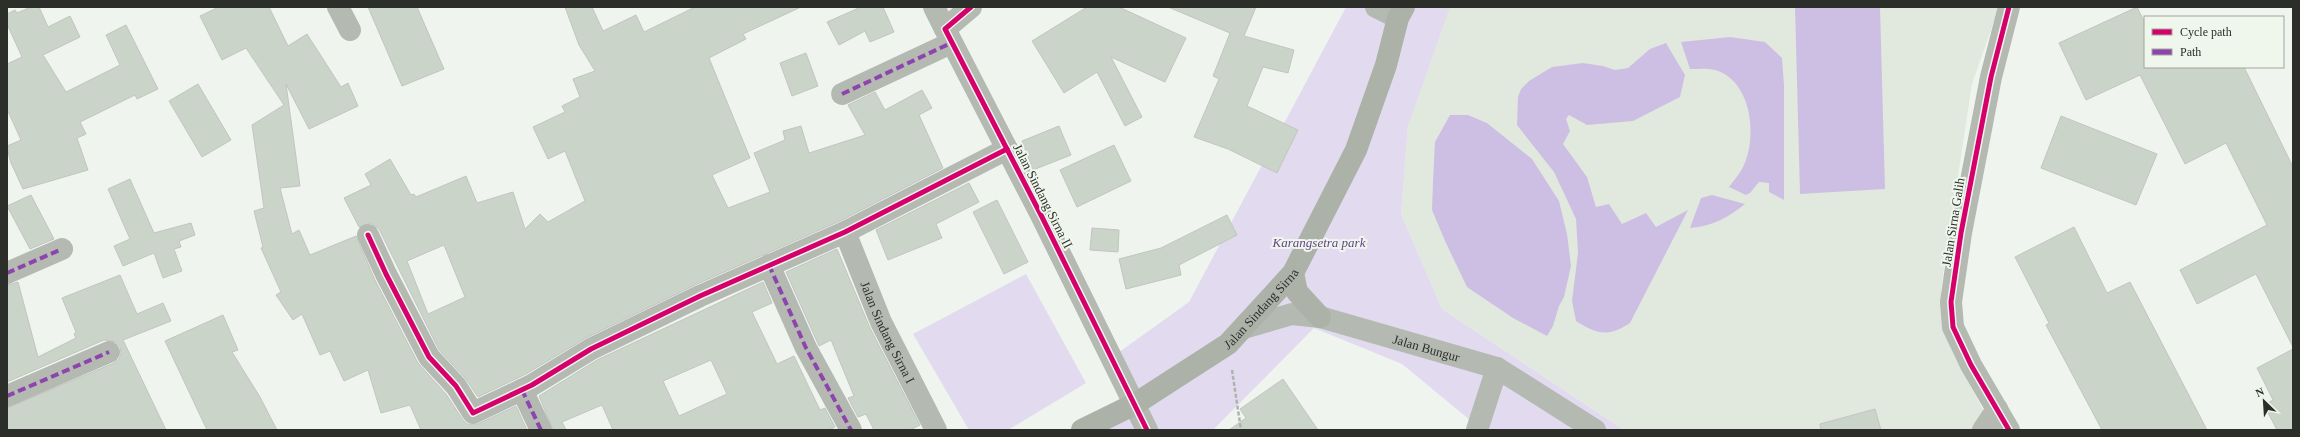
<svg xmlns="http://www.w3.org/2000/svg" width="2300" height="437" viewBox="0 0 2300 437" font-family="Georgia,serif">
<rect width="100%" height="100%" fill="#f0f4ee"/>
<path fill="#e1e9de" d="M 1444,7 L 1999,7 L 1972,84 L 1941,288 L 1942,326 L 1956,360 L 1994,430 L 1624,430 L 1442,309 L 1401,214 L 1408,126 Z"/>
<g fill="#e2dbef">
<path d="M 1346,7 L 1450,7 L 1408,126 L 1401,214 L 1442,309 L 1624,430 L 1482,430 L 1402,364 L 1314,328 L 1213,430 L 1094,430 L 1141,402 L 1115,355 L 1189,302 Z"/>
<path d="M 1026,274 L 1086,383 L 1008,430 L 969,430 L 913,334 Z"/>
</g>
<g fill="#cdbfe3">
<path d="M 1795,7 L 1880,7 L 1885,189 L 1800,194 Z"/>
<path d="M 1730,37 L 1765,42 L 1782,58 L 1784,85 L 1784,200 L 1769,192 L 1769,183 L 1759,182 L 1750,193 L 1746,195 L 1729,187 C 1733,181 1738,176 1742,169 C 1758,140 1753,81 1715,70 C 1707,68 1698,69 1690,69 L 1681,42 Z"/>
<path d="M 1666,43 L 1685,75 L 1680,97 L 1633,121 L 1587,125 L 1569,115 L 1566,119 L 1570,131 L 1563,144 L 1587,177 L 1596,207 L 1609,204 L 1622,224 L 1646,213 L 1656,227 L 1688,210 L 1630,323 C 1608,337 1598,335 1576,321 L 1572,301 L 1578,253 L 1576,219 L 1554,172 L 1517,125 L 1518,97 L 1521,89 L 1529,81 L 1552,67 L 1583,63 L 1603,66 L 1615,70 L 1628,68 L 1650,49 Z"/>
<path d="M 1450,115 L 1468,115 L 1487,123 L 1532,159 L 1559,201 L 1567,234 L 1571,266 L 1564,297 L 1559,306 L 1553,326 L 1547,336 L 1513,318 L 1467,287 L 1445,241 L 1432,210 L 1433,181 L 1435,142 Z"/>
<path d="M 1712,195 L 1745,204 C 1727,218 1713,226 1690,228 L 1701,198 Z"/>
</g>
<g fill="#cbd4c8" stroke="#c2c5c0" fill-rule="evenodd">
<path d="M 31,7 L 39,7 L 48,27 L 70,16 L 80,37 L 43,55 L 66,92 L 120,65 L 106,35 L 126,25 L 158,89 L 137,99 L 135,95 L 80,122 L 86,134 L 77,138 L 88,170 L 23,189 L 11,163 L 7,148 L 7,146 L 21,140 L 7,109 L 7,64 L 22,57 L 7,24 L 7,14 L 15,10 L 17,13 Z"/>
<path d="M 219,7 L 269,7 L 288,46 L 307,34 L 341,87 L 348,83 L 358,106 L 309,129 L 286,84 L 300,186 L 280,188 L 292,234 L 299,230 L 310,255 L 356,236 L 375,280 L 418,363 L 446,394 L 463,420 L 467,424 L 478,424 L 516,406 L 527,430 L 421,430 L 410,405 L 381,413 L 368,370 L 344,381 L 330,351 L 320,355 L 302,314 L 293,320 L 276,295 L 281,292 L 261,248 L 263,247 L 254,211 L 264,208 L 252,125 L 284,105 L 246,48 L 222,60 L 200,16 Z"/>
<path d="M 368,7 L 417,7 L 444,69 L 402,86 Z"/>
<path d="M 565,7 L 592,7 L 603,31 L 636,15 L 644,32 L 695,7 L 801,7 L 743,34 L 746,39 L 709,58 L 750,158 L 712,175 L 728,208 L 770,192 L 754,153 L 785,140 L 783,131 L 801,126 L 809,153 L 865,135 L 848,105 L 875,92 L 885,110 L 922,90 L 932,108 L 919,115 L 943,168 L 840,221 L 695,285 L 586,338 L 526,374 L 478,397 L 465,378 L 439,350 L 379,229 L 370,223 L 359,227 L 344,198 L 371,185 L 365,174 L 390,159 L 411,195 L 414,194 L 416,197 L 466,176 L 477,203 L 513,192 L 525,229 L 540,214 L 548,222 L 585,201 L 565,151 L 548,159 L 533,127 L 565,112 L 562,106 L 580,97 L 573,79 L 595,71 L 579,45 ZM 444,245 L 465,297 L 428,314 L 407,261 Z"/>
<path d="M 861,7 L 883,7 L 894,32 L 870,42 L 865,31 L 839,45 L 827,22 Z"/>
<path d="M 1087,7 L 1119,7 L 1186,38 L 1165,82 L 1111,57 L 1142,117 L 1125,126 L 1097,72 L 1064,93 L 1032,41 Z"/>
<path d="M 1168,7 L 1256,7 L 1244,36 L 1294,50 L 1288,73 L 1263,67 L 1247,106 L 1298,130 L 1277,173 L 1228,149 L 1194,137 L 1219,79 L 1213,76 L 1230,33 Z"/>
<path d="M 2137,7 L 2145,23 L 2145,67 L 2244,67 L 2293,167 L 2293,347 L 2256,274 L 2197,304 L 2180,270 L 2267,225 L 2226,143 L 2185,164 L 2140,75 L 2086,100 L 2059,43 Z"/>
<path d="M 806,53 L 818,86 L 792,96 L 780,63 Z"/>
<path d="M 198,84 L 231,140 L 202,157 L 169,101 Z"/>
<path d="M 2061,116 L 2157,154 L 2136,205 L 2041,168 Z"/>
<path d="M 1059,126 L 1071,155 L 1033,170 L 1022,141 Z"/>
<path d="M 1114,145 L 1131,181 L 1077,207 L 1060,170 Z"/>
<path d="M 130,179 L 154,233 L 191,223 L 195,235 L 179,241 L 181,247 L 174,249 L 182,271 L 163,278 L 154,253 L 123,266 L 114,246 L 130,239 L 108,189 Z"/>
<path d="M 969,183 L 979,202 L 936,224 L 942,238 L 888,260 L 876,230 Z"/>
<path d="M 31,195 L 54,239 L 30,249 L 7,206 Z"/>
<path d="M 997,200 L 1028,262 L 1004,274 L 973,212 Z"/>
<path d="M 1227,215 L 1237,235 L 1179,265 L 1181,275 L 1126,289 L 1119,259 L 1161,248 Z"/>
<path d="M 2074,227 L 2107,293 L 2130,282 L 2207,430 L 2102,430 L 2046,325 L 2049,323 L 2015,257 Z"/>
<path d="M 1092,228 L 1119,230 L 1118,252 L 1090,250 Z"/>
<path d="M 837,249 L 870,328 L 920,425 L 910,430 L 874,430 L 866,414 L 858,417 L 848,398 L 854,396 L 831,340 L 819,346 L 786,272 Z"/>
<path d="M 120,275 L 137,314 L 163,303 L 171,321 L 123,340 L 166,430 L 7,430 L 7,408 L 114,363 L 119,359 L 121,353 L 120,347 L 116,342 L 104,340 L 7,382 L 7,285 L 18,282 L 38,357 L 76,338 L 74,334 L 76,332 L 62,298 Z"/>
<path d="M 763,282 L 772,303 L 752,312 L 777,364 L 794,356 L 820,410 L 825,408 L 835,427 L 829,430 L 613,430 L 602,405 L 562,422 L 566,430 L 553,430 L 539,396 L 597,360 ZM 711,360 L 727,394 L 679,416 L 663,381 Z"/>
<path d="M 223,315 L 238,350 L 232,352 L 260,397 L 277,430 L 207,430 L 165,341 Z"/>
<path d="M 2293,349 L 2293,430 L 2277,430 L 2264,405 L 2273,400 L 2257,368 Z"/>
<path d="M 1283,379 L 1318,430 L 1229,430 L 1246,418 L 1240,409 Z"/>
<path d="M 1875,409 L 1881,430 L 1821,430 L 1820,424 Z"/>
</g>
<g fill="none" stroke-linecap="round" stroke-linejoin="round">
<path stroke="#afb3ad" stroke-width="2.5" stroke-dasharray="4 2" stroke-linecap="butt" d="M 1232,370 L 1241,430"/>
<g stroke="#b4b9b2" stroke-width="22">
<path d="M 338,7 L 350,30"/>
<path d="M 934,7 L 945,29"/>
<path d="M 971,7 L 945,29 L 1041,215 L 1147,430"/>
<path d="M 1376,7 L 1398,18"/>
<path d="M 842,94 L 951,43"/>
<path id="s1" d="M 845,232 L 881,322 L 936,430"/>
<path d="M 368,235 L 386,274 L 429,357 L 456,386 L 473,413 L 532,385 L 591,349 L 700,296 L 845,232 L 1007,149"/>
<path d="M 769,265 L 806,348 L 851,430"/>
<path d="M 7,273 L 62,249"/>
<path id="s2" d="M 1244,328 L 1292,314 L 1320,317 L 1497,368 L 1595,430"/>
<path d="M 522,390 L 541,430"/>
<path d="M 7,396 L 109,352"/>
<path d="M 1477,430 L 1497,368"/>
<path d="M 1983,430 L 1997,409"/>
<path d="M 2009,430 L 1971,365 L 1953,327 L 1951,302 L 1961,233 L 1991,77 L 2009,7"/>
</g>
<g stroke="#acb2a8" stroke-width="22">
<path d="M 1293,273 L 1297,292 L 1320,317"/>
<path id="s3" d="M 1082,430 L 1135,404 L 1228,344 L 1293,273 L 1356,150 L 1386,65 L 1398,18 L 1404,7"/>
</g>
<g stroke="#8e44ad" stroke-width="4" stroke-dasharray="8 4" stroke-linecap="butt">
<path d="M 842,94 L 951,43"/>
<path d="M 769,265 L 806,348 L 851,430"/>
<path d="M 7,273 L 62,249"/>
<path d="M 522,390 L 541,430"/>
<path d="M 7,396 L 109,352"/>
</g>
<g stroke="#eff6ec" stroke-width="8">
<g id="cycleway">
<path d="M 971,7 L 945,29 L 1041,215 L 1147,430"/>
<path d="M 368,235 L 386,274 L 429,357 L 456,386 L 473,413 L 532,385 L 591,349 L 700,296 L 845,232 L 1007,149"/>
<path d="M 2009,430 L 1971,365 L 1953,327 L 1951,302 L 1961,233 L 1991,77 L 2009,7"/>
</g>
</g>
<use href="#cycleway" stroke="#d6006c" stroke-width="5"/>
</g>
<g text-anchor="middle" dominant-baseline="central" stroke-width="4" stroke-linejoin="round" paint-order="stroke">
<g font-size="13" fill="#2c2e2a" stroke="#eff6ec">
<text transform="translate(1043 196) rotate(63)">Jalan Sindang Sirna II</text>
<text transform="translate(1953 222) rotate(-81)">Jalan Sirna Galih</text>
<text stroke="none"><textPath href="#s3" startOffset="218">Jalan Sindang Sirna</textPath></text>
<text stroke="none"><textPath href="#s1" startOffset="109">Jalan Sindang Sirna I</textPath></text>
<text stroke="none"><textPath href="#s2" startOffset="189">Jalan Bungur</textPath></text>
</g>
<g font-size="13" font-style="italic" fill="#634487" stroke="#eff6ec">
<text x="1319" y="242">Karangsetra park</text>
</g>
</g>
<rect width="2300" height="437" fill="none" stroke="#2c2e2a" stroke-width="16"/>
<rect x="2144" y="16" width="140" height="52" fill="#eff6ec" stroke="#a1a69e"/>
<rect x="2152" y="29" width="20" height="6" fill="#d6006c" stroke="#a1a69e"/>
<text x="2180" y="36" font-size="12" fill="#2c2e2a">Cycle path</text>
<rect x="2152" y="49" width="20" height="6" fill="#8e44ad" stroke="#a1a69e"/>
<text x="2180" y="56" font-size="12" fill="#2c2e2a">Path</text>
<g transform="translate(2264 401) rotate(335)" stroke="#eff6ec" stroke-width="3" paint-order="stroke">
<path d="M0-3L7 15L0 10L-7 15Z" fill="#2c2e2a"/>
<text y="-6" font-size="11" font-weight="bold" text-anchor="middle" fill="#2c2e2a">N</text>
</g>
</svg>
